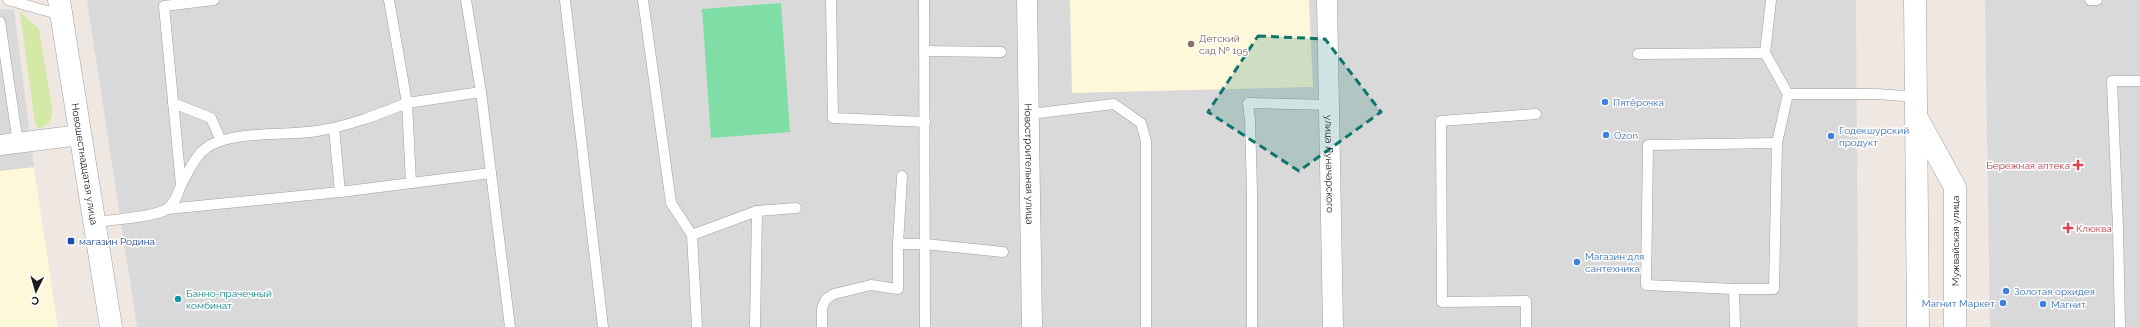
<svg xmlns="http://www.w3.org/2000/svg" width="2140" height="327" viewBox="0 0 2140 327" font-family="Raleway,sans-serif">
<rect width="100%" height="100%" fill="#eee7e2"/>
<g fill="#dad9d9">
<path d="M 87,0 L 1856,0 L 1858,327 L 137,327 Z"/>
<path d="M 1985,0 L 2140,0 L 2140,327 L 1990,327 Z"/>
<path d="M 0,9 L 14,10 L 34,167 L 58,327 L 0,327 Z"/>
</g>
<g fill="#fff7d9">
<path d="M 1070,0 L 1309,0 L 1313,87 L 1072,93 Z"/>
<path d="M 34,167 L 58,327 L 0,327 L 0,171 Z"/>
</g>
<path fill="#d5e9a6" d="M 20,12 L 39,29 L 52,108 C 53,120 50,124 39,129 L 35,123 Z"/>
<path fill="#7edea5" d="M 781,3 L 790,132 L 711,138 L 702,9 Z"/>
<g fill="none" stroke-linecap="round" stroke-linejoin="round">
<g stroke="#a0a0a0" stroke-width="11">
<g id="service">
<path d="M 8,0 L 61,15"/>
<path d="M 389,0 L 407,103 L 481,92"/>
<path d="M 466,0 L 481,92 L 510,327"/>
<path d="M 565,0 L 603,327"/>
<path d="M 643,0 L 671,203 L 692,235 L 697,327"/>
<path d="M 831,0 L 833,118 L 925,122"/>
<path d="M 924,0 L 925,327"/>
<path d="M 1771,0 L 1765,53 L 1788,94"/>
<path d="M 2090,0 L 2097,0"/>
<path d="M 0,22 L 18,143"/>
<path d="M 924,51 L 1001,52"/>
<path d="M 1638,54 L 1765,53"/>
<path d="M 173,103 L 211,118 L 221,141"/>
<path d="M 1030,114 L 1114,104 L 1141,123 L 1146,141 L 1146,327"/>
<path d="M 181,185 C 190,169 197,150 215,143 C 244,131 285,136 317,131 C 349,126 377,115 407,103 L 411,183"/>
<path d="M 340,192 L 491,173"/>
<path d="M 167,209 L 340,192 L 334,128"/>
<path d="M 757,211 L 796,208"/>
<path d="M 95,222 C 111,220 155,217 167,209 C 175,204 178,193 181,185 L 164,6 L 214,0"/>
<path d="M 692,235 L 757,211 L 755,327"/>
<path d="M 898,244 L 902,176"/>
<path d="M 1734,289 L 1646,285 L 1648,145 L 1777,143"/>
<path d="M 822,327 L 822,308 L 826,299 L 834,294 L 871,285 L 898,289 L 898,244 L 925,244 L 1003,252"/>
<path d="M 1252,327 L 1252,192 L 1250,120 L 1248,103 L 1330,105"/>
<path d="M 1526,327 L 1526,301 L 1442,302 L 1441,121 L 1536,114"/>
<path d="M 1735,327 L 1734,289 L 1774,289 L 1777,143 L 1788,94 L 1877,94 L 1916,97"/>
<path d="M 2120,327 L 2118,228 L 2112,81 L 2140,81"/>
</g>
</g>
<g stroke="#a0a0a0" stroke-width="21">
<g id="minor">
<path id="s1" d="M 1027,0 L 1032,327"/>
<path id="s2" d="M 1327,0 L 1333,327"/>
<path d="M 0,145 L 80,135"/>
</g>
</g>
<g stroke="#a0a0a0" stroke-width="23">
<g id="tertiary">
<path id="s3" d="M 59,0 L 111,327"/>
<path d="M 1915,0 L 1918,327"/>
<path d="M 1918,120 L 1955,187 L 1955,327"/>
</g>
</g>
<use href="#service" stroke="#fff" stroke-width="10"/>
<use href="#minor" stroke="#fff" stroke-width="20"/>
<use href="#tertiary" stroke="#fff" stroke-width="22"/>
</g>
<path fill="#0f766e" fill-opacity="0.2" stroke="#0f766e" stroke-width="3" stroke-dasharray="8 5" stroke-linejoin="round" d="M 1258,36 L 1325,39 L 1381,112 L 1299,171 L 1208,112 Z"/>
<circle fill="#8d6e63" stroke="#fff" stroke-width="1.5" cx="1191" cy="44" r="4"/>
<g fill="#3f7fe0" stroke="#fff" stroke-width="1.5">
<circle cx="1605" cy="102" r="4"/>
<circle cx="1606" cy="135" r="4"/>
<circle cx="1831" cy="136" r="4"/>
<circle cx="1577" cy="262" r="4"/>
<circle cx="2006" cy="291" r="4"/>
<circle cx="2003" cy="303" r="4"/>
<circle cx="2043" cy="304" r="4"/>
</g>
<g fill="#e0444e" stroke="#fff" stroke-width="1.5">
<path d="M2076 159h4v4h4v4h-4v4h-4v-4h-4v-4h4z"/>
<path d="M2066 222h4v4h4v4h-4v4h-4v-4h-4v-4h4z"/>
</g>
<rect fill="#1a4fb4" stroke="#fff" stroke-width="1.5" x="67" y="237" width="8" height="8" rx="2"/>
<circle fill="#0f9aa8" stroke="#fff" stroke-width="1.5" cx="178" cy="299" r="4"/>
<g text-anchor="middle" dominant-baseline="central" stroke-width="3" stroke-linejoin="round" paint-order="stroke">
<g font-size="10" fill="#785e54" stroke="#fff" text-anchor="start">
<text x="1199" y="38">Детский<tspan x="1199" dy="12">сад № 195</tspan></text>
</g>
<g font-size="10" fill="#366cbe" stroke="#fff" text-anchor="start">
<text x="1613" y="102">Пятёрочка</text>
<text x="1839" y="130">Годекшурский<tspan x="1839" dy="12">продукт</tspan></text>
<text x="1614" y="135">Ozon</text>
<text x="1585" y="256">Магазин для<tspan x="1585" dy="12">сантехника</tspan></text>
<text x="2014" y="291">Золотая орхидея</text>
<text x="1995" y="303" text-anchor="end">Магнит Маркет</text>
<text x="2051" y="304">Магнит</text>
</g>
<g font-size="10" fill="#1c1c1c" stroke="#fff">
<text stroke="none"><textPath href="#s3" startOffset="166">Новошестнадцатая улица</textPath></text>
<text stroke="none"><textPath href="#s1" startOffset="164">Новостроительная улица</textPath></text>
<text stroke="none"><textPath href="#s2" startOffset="164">улица Луначарского</textPath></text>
<text transform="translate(1955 241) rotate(-90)">Мужвайская улица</text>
</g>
<g font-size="10" fill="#be3a42" stroke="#fff" text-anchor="end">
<text x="2070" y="165">Бережная аптека</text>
<text x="2076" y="228" text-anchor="start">Клюква</text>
</g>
<g font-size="10" fill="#164399" stroke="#fff" text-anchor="start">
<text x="79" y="241">магазин Родина</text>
</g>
<g font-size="10" fill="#0d838f" stroke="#fff" text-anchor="start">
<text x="186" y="293">Банно-прачечный<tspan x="186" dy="12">комбинат</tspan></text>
</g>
</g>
<g transform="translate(36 291) rotate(185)" stroke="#ffffff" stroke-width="3" paint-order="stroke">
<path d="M0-3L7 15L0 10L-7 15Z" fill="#1c1c1c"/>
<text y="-6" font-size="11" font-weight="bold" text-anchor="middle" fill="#1c1c1c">С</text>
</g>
</svg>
